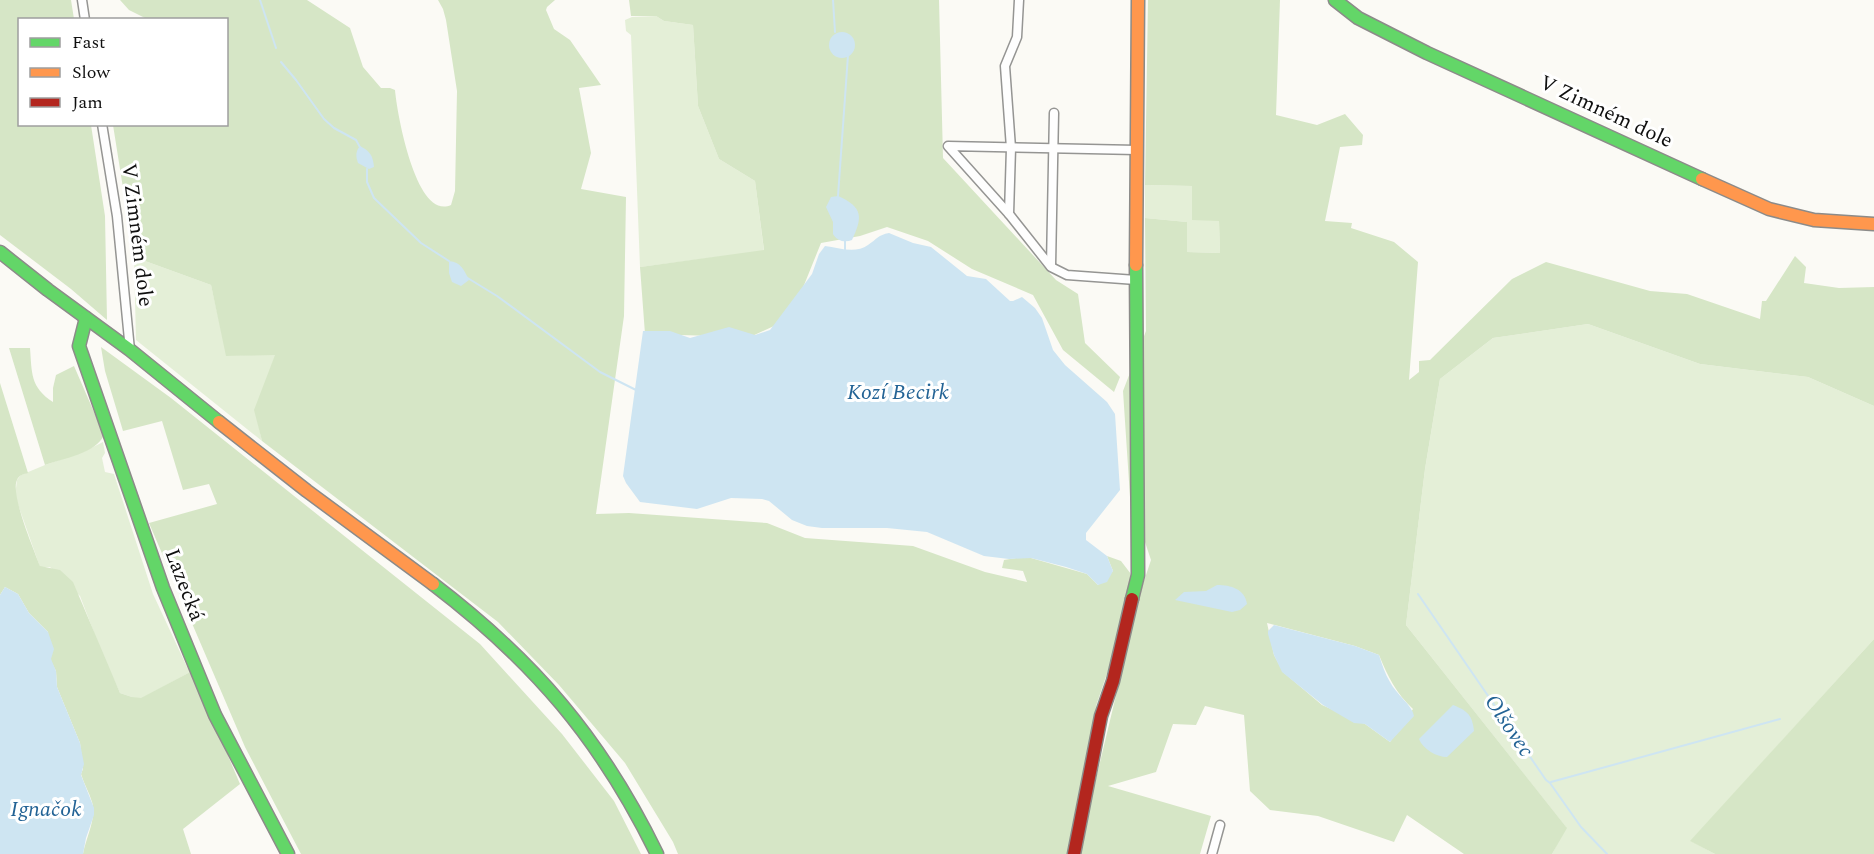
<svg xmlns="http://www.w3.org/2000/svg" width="1874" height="854" viewBox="0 0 1874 854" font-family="Spectral,serif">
<rect width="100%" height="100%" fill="#fbfaf5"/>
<g fill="#e4efd7">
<path d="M 656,16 L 664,21 L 693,25 L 698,106 L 719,159 L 755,181 L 764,251 L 640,267 L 631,35 L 626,31 L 625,20 L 632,17 Z"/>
<path d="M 1145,185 L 1192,186 L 1192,220 L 1219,220 L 1220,253 L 1187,252 L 1187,222 L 1145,218 Z"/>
<path d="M 134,257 L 211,285 L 227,356 L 276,354 L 255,410 L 262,441 L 136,340 Z"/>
<path d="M 1588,324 L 1700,364 L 1808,377 L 1874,406 L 1874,639 L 1691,841 L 1715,854 L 1552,854 L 1566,827 L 1406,625 L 1425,469 L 1440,379 L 1493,338 Z"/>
<path d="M 103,442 L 105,453 L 102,458 L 105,472 L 114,474 L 153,594 L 187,667 L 192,671 L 135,702 L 132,697 L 120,693 L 103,656 L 80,596 L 50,567 L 40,567 L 15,496 L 17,480 L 21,475 L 45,465 L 85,451 Z"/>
</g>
<g fill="#d6e6c6" fill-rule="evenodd">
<path d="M 0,0 L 71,0 L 74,19 L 20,20 L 20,124 L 91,125 L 105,216 L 107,320 L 71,289 L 0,235 Z"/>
<path d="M 120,0 L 307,0 L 350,28 L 363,67 L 381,88 L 390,88 L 395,90 C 397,113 416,221 451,205 L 455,191 L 457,91 L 446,20 L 443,9 L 438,0 L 555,0 L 547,7 L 546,10 L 554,29 L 570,40 L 601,85 L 579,88 L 591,153 L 581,189 L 626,197 L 624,316 L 596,514 L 629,513 L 767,523 L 805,538 L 913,546 L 985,572 L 1027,582 L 1023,571 L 1002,568 L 1004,560 L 1023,557 L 1031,558 L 1087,574 L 1098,585 L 1113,571 L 1107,556 L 1121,561 L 1134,578 L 1121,632 L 1096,706 L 1087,780 L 1095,783 L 1142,587 L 1151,560 L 1130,497 L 1123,391 L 1146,331 L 1145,218 L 1187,222 L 1187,252 L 1220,253 L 1219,221 L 1192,220 L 1192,186 L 1145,185 L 1148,0 L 1280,0 L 1276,115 L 1317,125 L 1345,114 L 1363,135 L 1362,145 L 1340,147 L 1325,221 L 1352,223 L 1351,228 L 1394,242 L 1418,262 L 1409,380 L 1419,372 L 1419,361 L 1430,360 L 1512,279 L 1546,262 L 1650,291 L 1687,294 L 1760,319 L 1762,301 L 1766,301 L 1795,256 L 1806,267 L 1804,283 L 1839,288 L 1874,287 L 1874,406 L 1808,377 L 1700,364 L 1588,324 L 1493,338 L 1440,379 L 1425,469 L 1406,625 L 1567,828 L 1552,854 L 1464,854 L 1407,815 L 1394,842 L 1318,816 L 1270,810 L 1250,791 L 1244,715 L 1205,706 L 1196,725 L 1173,724 L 1156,772 L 1108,786 L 1211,816 L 1200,854 L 678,854 L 673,842 L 625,763 L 559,685 L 498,622 L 262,441 L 254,410 L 275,355 L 226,356 L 211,285 L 134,257 L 113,125 L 226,124 L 226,20 L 147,19 L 129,10 ZM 1267,623 L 1355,646 L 1379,655 C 1388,677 1396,693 1413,709 L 1390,742 L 1365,724 L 1322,705 L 1283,672 L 1274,655 Z"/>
<path d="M 629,0 L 939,0 L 943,158 L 1056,280 L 1078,294 L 1085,343 L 1120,377 L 1114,392 L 1063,350 L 1033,295 L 972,269 L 928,241 L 887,227 L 860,236 L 821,243 L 798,300 L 774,326 L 750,337 L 645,334 L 640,267 L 764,250 L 755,181 L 719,159 L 698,106 L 693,25 L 664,21 L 656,16 L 631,16 Z"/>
<path d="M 101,347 L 171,398 L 480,644 L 562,734 L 614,801 L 641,854 L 301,854 L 245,747 L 149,523 L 217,504 L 209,484 L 183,490 L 162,421 L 123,431 L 105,371 Z"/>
<path d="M 9,348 L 30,348 C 32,373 30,387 53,402 L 53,388 L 56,375 L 74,366 L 104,435 C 95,454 64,458 45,465 Z"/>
<path d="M 0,383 L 28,473 C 24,474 19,475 17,480 C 10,494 34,550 40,566 L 60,570 L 73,582 L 120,693 L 132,697 L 141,698 L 192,671 L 240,784 L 183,829 L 191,854 L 83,854 C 86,837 97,818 92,802 C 89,792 84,784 81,774 L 83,769 L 80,743 L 57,687 L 56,671 L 50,659 L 48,632 L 29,613 L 18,594 L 5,587 L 0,595 Z"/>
<path d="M 1874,639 L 1874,854 L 1715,854 L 1690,841 Z"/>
</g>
<g fill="#cee5f2">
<circle cx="842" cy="45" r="13"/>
<path d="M 360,146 C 370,151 373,156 374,167 L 369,169 L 358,163 C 356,157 355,152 360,146 Z"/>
<path d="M 838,196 C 863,207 863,217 852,240 C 845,243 837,241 833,234 L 833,222 L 826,207 L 831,197 Z"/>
<path d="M 889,233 L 913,243 L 931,247 L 967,276 L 986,279 L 1010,301 L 1013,301 L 1022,297 L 1035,308 L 1042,318 L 1053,350 L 1065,365 L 1107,402 L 1115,414 L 1120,490 L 1086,533 L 1086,540 L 1107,556 L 1113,571 L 1107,582 L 1098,585 L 1087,574 L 1066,567 L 1031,558 L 1009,559 L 984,556 L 927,532 L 887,528 L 822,528 L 807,526 L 792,520 L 769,501 L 762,499 L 731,498 L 697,509 L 640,502 L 626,483 L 623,476 L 643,331 L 670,331 L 690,338 L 729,327 L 755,335 L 770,330 L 812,274 L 819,254 L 825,246 C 839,248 856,254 868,245 C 877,239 878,235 889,233 Z"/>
<path d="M 449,261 C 461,262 464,270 469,280 L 461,286 L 452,282 L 449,273 Z"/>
<path d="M 1217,585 C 1231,585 1245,589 1247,604 L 1240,610 L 1232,612 L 1175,600 L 1184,592 L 1206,591 Z"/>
<path d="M 5,587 L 18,594 L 29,613 L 48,632 L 54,649 L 51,659 L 56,671 L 57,687 L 80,743 L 84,764 L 81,775 L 94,808 L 94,815 L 86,838 L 83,854 L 0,854 L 0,595 Z"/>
<path d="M 1274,625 L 1355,646 L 1379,655 C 1382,664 1385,674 1390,682 C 1396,694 1412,705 1414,716 L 1390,742 L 1365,724 L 1354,723 L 1323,705 L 1282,672 L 1274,655 L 1268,634 L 1268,631 Z"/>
<path d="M 1453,705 C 1468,711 1472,715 1474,731 L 1447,757 C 1436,757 1423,749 1419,739 Z"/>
</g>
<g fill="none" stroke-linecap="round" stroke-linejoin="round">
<g stroke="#cee5f2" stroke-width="2">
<path d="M 260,0 L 276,48"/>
<path d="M 833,0 L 835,32"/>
<path d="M 281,62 L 296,80 L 324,119 L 334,128 L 356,140 L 361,149"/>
<path d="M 367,169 L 367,182 L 374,198 L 421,243 L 449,261"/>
<path d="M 838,196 L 848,55"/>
<path d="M 845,240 L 845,253"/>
<path d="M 466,277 L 497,296 L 600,372 L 636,390"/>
<path d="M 1418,594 L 1546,780 L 1550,783 L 1581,827 L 1607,854"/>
<path d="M 1551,782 L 1780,719"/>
</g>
<g stroke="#959593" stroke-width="11">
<g id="street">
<path d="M 82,0 L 85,20"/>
<path d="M 1019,0 L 1017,37 L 1005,66 L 1011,148 L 1009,214 L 1051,267 L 1067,275 L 1136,280"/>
<path d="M 102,124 L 117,216 L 130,350"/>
<path d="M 1009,214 L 948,146 L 1137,150"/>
<path d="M 1051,266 L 1054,113"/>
<path d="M 1212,854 L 1220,825"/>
</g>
</g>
<g stroke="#8c8b89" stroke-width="15">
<g id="fast">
<path d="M 1335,0 L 1358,18 L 1427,53 L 1702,179"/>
<path d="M 0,252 L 48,290 L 130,350 L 219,422"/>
<path d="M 86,318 L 79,346 L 163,588 L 215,715 L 288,854"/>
<path d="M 433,584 C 534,661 601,739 657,854"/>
<path d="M 1132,599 L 1138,575 L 1136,265"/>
</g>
</g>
<g stroke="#8c8b89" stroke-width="15">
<g id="slow">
<path d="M 1702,179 L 1769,209 L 1814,220 L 1874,224"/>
<path d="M 1136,265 L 1138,0"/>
<path d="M 219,422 L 307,491 L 433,584"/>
</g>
</g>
<g stroke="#8c8b89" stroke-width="15">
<path id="jam" d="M 1074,854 L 1101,716 L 1113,681 L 1132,599"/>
</g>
<use href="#street" stroke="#fefefe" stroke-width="8"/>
<use href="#fast" stroke="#63d668" stroke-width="12"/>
<use href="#slow" stroke="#ff974d" stroke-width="12"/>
<use href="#jam" stroke="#b3261e" stroke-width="12"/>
</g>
<g text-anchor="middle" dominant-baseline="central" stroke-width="6" stroke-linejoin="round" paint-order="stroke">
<g font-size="21" fill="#0f0f0f" stroke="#fff">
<text transform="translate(1606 112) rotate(25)">V Zimném dole</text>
<text transform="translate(137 235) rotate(83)">V Zimném dole</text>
<text transform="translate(184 585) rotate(69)">Lazecká</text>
</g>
<g font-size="22" font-style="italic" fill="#236395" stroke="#fff">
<text x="898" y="392">Kozí Becirk</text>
<text transform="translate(1509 726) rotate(56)">Olšovec</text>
<text x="46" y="809">Ignačok</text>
</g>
</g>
<rect x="18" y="18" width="210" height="108" fill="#ffffff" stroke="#9f9f9f" stroke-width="1.5"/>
<rect x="30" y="38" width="30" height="9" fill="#63d668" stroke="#9f9f9f" stroke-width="1.5"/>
<text x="72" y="48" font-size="18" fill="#0f0f0f">Fast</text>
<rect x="30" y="68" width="30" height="9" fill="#ff974d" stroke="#9f9f9f" stroke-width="1.5"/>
<text x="72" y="78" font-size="18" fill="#0f0f0f">Slow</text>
<rect x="30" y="98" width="30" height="9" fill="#b3261e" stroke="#9f9f9f" stroke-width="1.5"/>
<text x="72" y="108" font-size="18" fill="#0f0f0f">Jam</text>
</svg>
